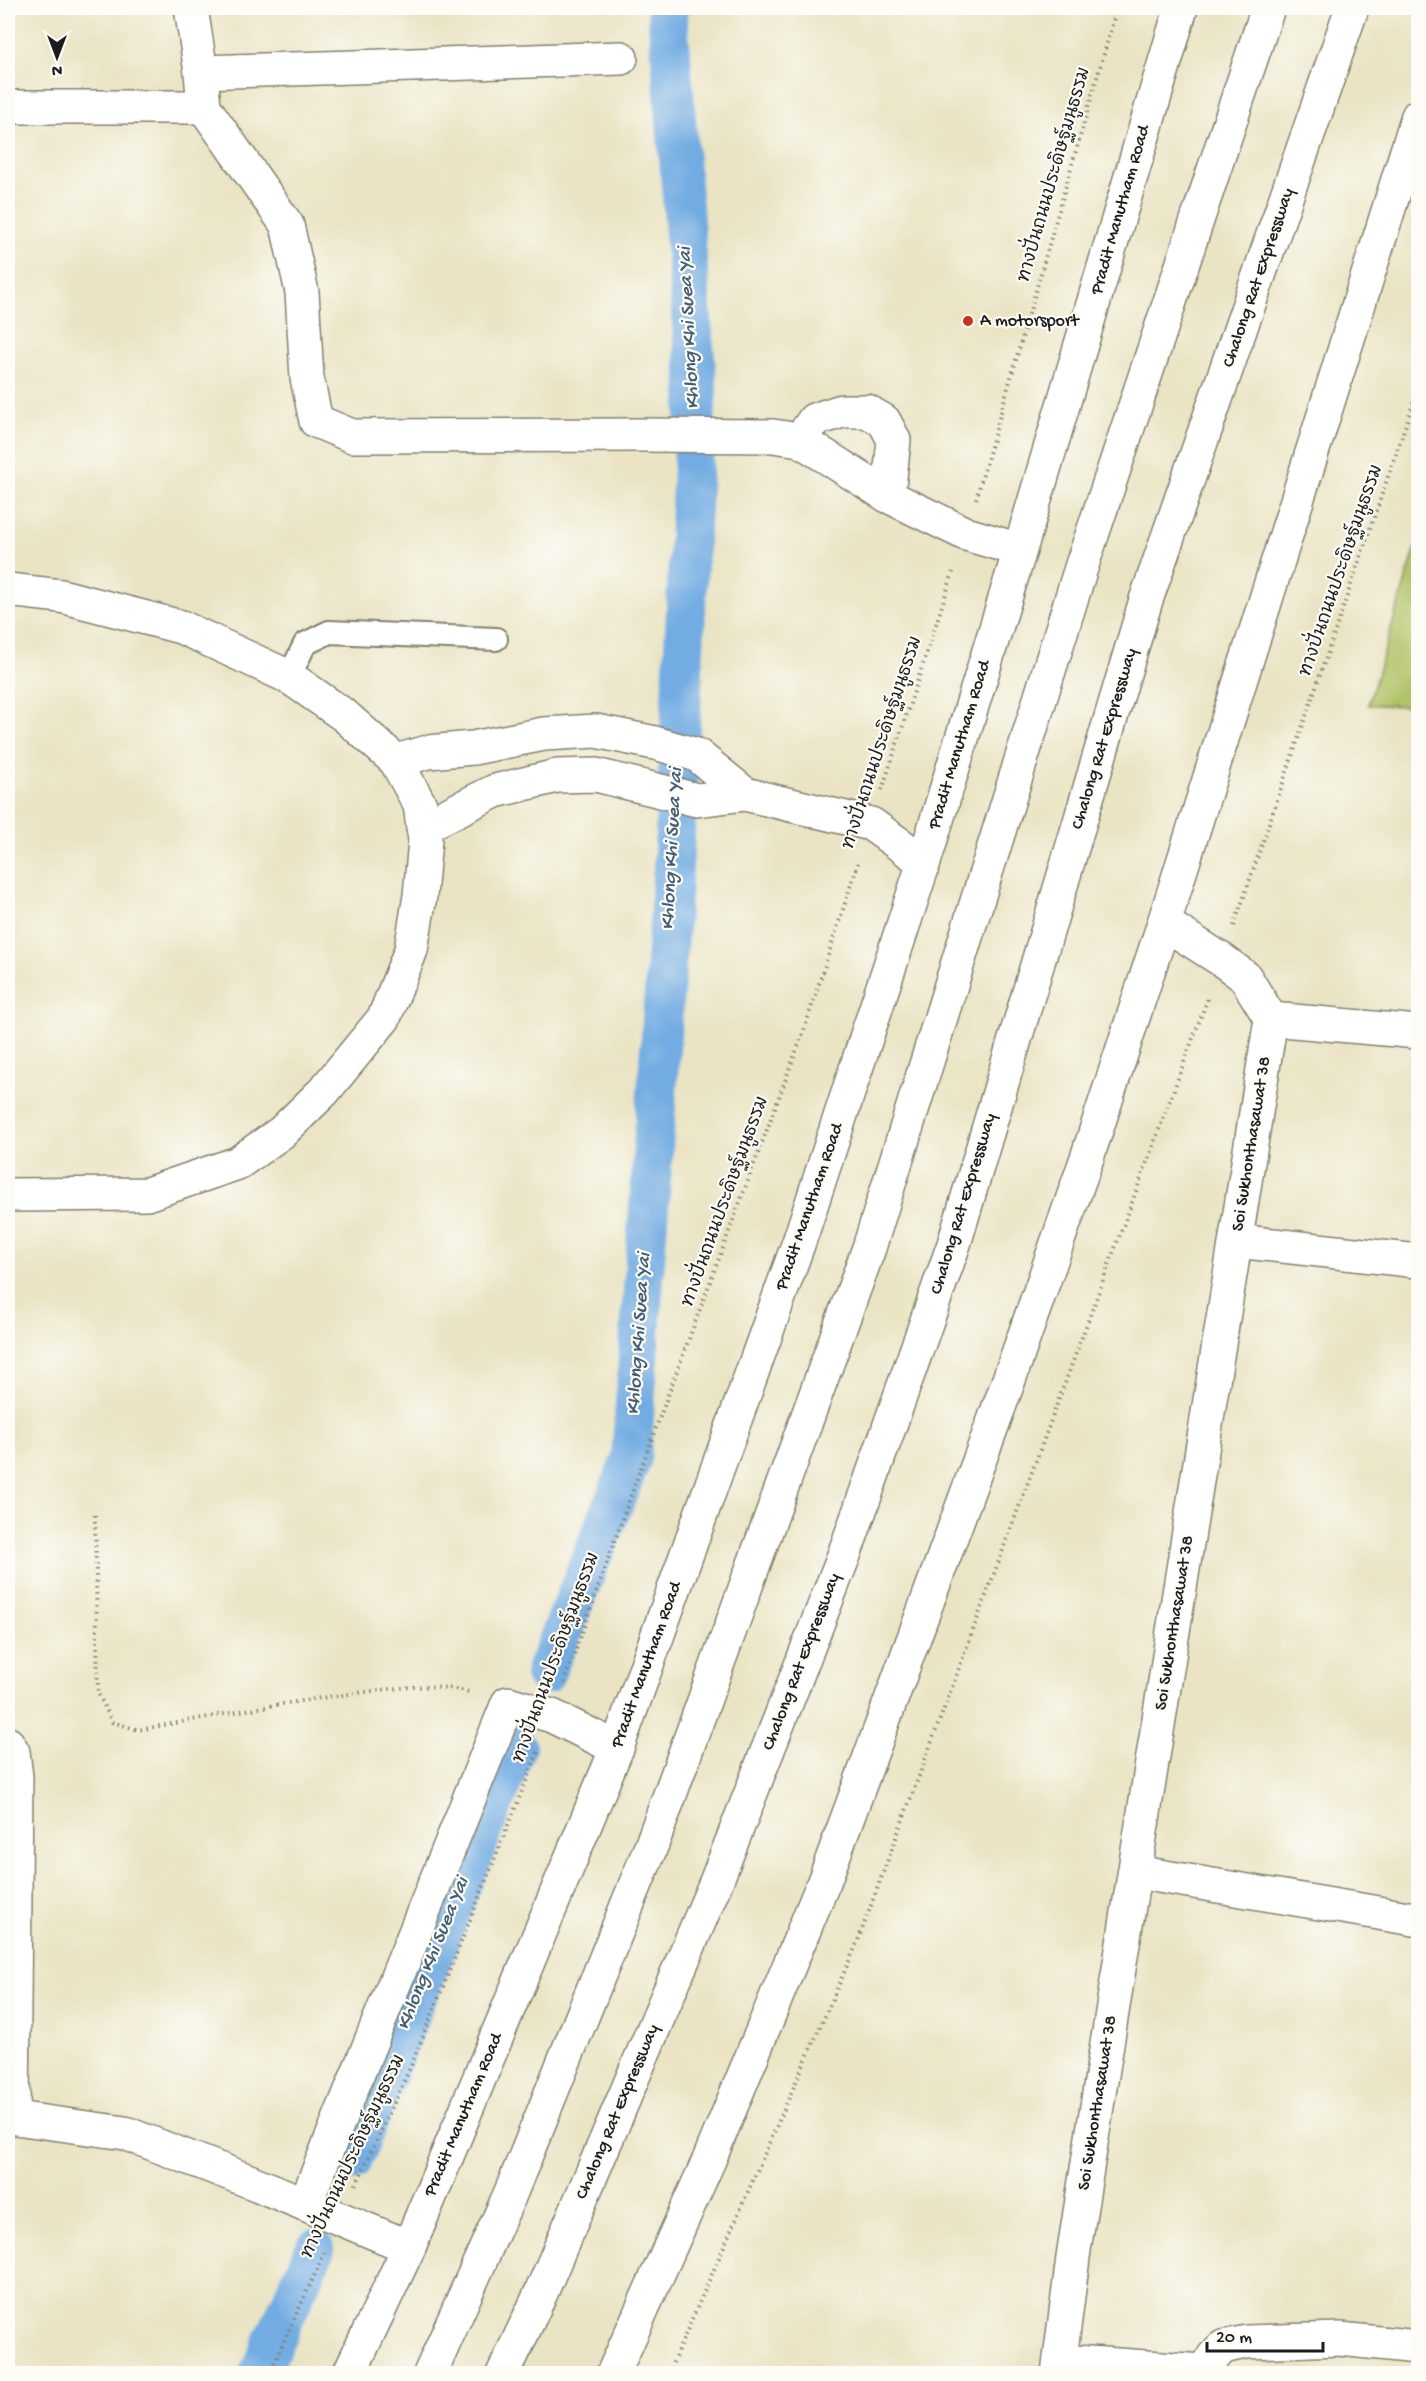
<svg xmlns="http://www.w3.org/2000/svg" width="1426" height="2381" viewBox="0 0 1426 2381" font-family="'Gochi Hand','Playpen Sans Thai',sans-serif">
<rect width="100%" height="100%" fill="#fdfcf7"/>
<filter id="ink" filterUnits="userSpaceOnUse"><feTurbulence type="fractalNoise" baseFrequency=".0167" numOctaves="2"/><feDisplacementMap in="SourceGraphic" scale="12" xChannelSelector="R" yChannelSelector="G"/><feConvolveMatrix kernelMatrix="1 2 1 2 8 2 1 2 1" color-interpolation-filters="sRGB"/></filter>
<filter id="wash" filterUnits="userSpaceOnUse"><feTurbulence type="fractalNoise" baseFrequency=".008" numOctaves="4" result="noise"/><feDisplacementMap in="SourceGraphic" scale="24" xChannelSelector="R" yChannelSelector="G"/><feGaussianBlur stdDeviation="1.35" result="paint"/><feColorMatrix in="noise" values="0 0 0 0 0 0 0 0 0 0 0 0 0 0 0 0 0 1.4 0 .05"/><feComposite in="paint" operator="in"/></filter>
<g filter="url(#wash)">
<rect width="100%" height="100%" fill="#eae4c4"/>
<path fill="#b0c367" stroke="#667042" stroke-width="1.5" d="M 1418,540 L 1418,706 L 1368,705 Z"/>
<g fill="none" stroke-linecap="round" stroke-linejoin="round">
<g stroke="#72ace2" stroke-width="40">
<path d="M 545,1674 L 631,1460 L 674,852 L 697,384 L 667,8"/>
<path d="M 352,2161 L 516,1747"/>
<path d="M 259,2374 L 315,2249"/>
</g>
</g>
</g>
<g filter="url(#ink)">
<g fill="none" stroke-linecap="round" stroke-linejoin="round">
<g stroke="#838070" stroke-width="26">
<path id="lane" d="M 289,677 L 305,644 L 329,632 L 496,639"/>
</g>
<g stroke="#838070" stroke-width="36">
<g id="street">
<path d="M 191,8 L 201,72 L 204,107 L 287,225 L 302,292 L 307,378 L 316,421 L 352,436 L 643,435 L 773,436 L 800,440 L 888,496 L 966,534 L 1020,550"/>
<path d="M 201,72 L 621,58"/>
<path d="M 8,107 L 204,107"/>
<path d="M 800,440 L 814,420 L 842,411 L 867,411 L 884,421 L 894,440 L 888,496"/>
<path d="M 8,590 L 61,596 L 181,627 L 289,677 L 345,716 L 396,761 L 420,805 L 425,840 L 420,896 L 411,950 L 384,1018 L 324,1091 L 282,1132 L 238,1163 L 147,1194 L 8,1195"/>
<path d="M 396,761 L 428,752 L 473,748 L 544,734 L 596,731 L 655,743 L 697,755 L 745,794"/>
<path d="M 423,827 L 495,791 L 557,776 L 596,775 L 697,800 L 745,794 L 871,824 L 924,862"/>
<path d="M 1271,1019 L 1418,1032"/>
<path d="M 1236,1241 L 1418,1261"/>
<path d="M 8,1744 L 13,1752 L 16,1777 L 13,2117"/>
<path d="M 1135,1872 L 1414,1919"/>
<path d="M 8,2117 L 125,2133 L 249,2181 L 409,2247"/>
<path d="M 305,2204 L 508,1703 L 552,1716 L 617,1748"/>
<path d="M 1060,2361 L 1204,2371"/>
<path d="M 1058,2374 L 1074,2250 L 1271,1019 L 1245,977 L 1222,960 L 1164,923"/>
<path d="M 1204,2374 L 1214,2356 L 1223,2347 L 1246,2342 L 1340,2339 L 1418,2347"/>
</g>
</g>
<g stroke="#838070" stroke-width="36">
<g id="primary">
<path d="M 349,2374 L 409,2247 L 617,1748 L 800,1239 L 924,862 L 1020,550 L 1181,8"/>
<path d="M 613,2374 L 709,2160 L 825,1879 L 1006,1388 L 1087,1158 L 1164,923 L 1418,116"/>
</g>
</g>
<g stroke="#838070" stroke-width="36">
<g id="highway">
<path d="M 430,2374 L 511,2192 L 652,1844 L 869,1248 L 1080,571 L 1268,8"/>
<path d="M 503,2374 L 541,2293 L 716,1882 L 843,1558 L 954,1244 L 1146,600 L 1352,8"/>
</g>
</g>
<g stroke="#838070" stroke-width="4" stroke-dasharray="1.5 4.5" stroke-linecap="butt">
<path d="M 976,499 L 1117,8"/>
<path d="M 882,790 L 954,569"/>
<path d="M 1234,926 L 1418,389"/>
<path d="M 95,1515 L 98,1693 L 112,1722 L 138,1730 C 209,1717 279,1703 350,1694 C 390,1689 434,1681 472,1693"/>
<path d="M 564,1683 L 636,1481 L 804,1030 L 859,860"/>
<path d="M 356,2185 L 411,2066 L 539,1749"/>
<path d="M 269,2374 L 325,2252"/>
<path d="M 668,2374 L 857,1943 L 1209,995"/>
</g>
<use href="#lane" stroke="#fff" stroke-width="22"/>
<use href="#street" stroke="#fff" stroke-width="33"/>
<use href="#primary" stroke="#fff" stroke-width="33"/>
<use href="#highway" stroke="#fff" stroke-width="33"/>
</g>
</g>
<circle fill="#c8321e" stroke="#fdfcf7" stroke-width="2" cx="968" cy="321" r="6"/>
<g text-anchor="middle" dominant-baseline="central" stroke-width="4.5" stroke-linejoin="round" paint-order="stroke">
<g font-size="18" fill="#1c1c1c" stroke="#fdfcf7">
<text transform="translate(1055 175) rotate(-74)">ทางปั่นถนนประดิษฐ์มนูธรรม</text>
<text transform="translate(1121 210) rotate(-74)">Pradit Manutham Road</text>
<text transform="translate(1259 278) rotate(-71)">Chalong Rat Expressway</text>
<text transform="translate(1342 571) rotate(-71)">ทางปั่นถนนประดิษฐ์มนูธรรม</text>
<text transform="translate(1105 739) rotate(-73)">Chalong Rat Expressway</text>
<text transform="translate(883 743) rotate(-72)">ทางปั่นถนนประดิษฐ์มนูธรรม</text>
<text transform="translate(960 745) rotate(-73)">Pradit Manutham Road</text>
<text transform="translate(1252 1144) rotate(-81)">Soi Sukhonthasawat 38</text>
<text transform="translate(726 1202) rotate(-70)">ทางปั่นถนนประดิษฐ์มนูธรรม</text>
<text transform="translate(964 1204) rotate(-73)">Chalong Rat Expressway</text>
<text transform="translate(810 1207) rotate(-71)">Pradit Manutham Road</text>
<text transform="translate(1175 1623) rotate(-81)">Soi Sukhonthasawat 38</text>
<text transform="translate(557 1658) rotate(-70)">ทางปั่นถนนประดิษฐ์มนูธรรม</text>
<text transform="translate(802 1662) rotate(-69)">Chalong Rat Expressway</text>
<text transform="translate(647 1665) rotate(-70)">Pradit Manutham Road</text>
<text transform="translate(1098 2103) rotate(-81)">Soi Sukhonthasawat 38</text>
<text transform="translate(618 2112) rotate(-67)">Chalong Rat Expressway</text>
<text transform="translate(464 2115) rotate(-67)">Pradit Manutham Road</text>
<text transform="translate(354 2157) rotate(-65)">ทางปั่นถนนประดิษฐ์มนูธรรม</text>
</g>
<g font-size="18" fill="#1c1c1c" stroke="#fdfcf7" text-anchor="start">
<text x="980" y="321">A motorsport</text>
</g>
<g font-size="20" font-style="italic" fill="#435d75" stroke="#fdfcf7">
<text transform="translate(690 328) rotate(-93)">Khlong Khi Suea Yai</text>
<text transform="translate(673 849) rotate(-87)">Khlong Khi Suea Yai</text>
<text transform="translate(640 1334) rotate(-86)">Khlong Khi Suea Yai</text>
<text transform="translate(434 1954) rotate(-68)">Khlong Khi Suea Yai</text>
</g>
</g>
<rect width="1426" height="2381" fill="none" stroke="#fdfcf7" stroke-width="30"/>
<g transform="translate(57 57) rotate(180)" stroke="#fdfcf7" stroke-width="4.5" paint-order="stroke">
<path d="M0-4.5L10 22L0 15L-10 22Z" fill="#1c1c1c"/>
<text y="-9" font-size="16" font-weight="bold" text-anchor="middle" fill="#1c1c1c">N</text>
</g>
<path d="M1207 2342v9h116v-9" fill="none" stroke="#1c1c1c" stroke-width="3"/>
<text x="1216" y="2342" font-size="18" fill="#1c1c1c" stroke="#fdfcf7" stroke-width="4.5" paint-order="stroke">20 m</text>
</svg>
